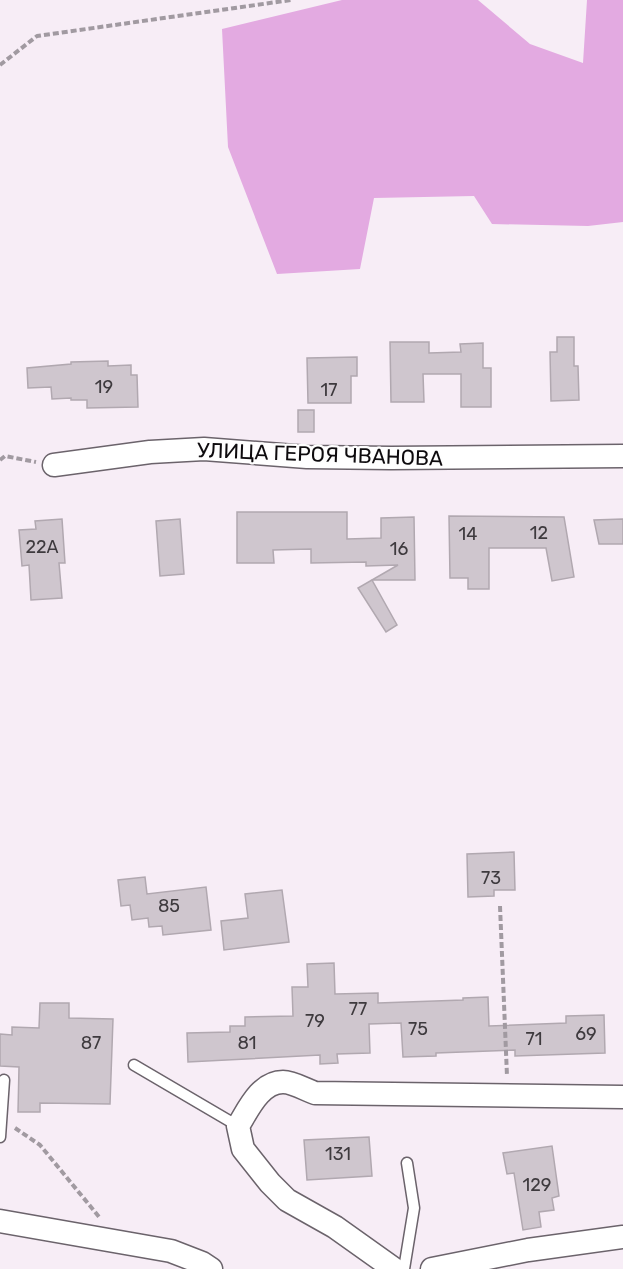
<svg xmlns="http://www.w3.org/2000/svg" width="623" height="1269" viewBox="0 0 623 1269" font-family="Rubik,sans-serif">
<rect width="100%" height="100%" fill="#f7edf6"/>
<path fill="#e3aae1" d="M 342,0 L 478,0 L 530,44 L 583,63 L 587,0 L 623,0 L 623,222 L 588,226 L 492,224 L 474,196 L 374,198 L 360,269 L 277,274 L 228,147 L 222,29 Z"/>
<g fill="#cfc6ce" stroke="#b1a8b0" stroke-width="1.5">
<path d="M 557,337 L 574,337 L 574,366 L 578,366 L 579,400 L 551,401 L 550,352 L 557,352 Z"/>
<path d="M 390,342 L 429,342 L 429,353 L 461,352 L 460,344 L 483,343 L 483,368 L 491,368 L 491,407 L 461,407 L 461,374 L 423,374 L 424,402 L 391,402 Z"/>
<path d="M 357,357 L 357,376 L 351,376 L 351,403 L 308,403 L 307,358 Z"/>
<path d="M 108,361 L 108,366 L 131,365 L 131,375 L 137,375 L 138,407 L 87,408 L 87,400 L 71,400 L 71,398 L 52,399 L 51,387 L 28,388 L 27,368 L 71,364 L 71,362 Z"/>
<rect x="298" y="410" width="16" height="22"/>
<path d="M 237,512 L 347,512 L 347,539 L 381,538 L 381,518 L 414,517 L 415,580 L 372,580 L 397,625 L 386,632 L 358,588 L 398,565 L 366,566 L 366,562 L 311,563 L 311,549 L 273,550 L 274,563 L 237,563 Z"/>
<path d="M 449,516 L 564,517 L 574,577 L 552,581 L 546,548 L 489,548 L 489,589 L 468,589 L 468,578 L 450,578 Z"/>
<path d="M 62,519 L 65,563 L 59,563 L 62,598 L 31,600 L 29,565 L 22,566 L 19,530 L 36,529 L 35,521 Z"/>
<path d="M 180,519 L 184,574 L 160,576 L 156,521 Z"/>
<path d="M 623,519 L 623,544 L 599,544 L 594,520 Z"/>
<path d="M 514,852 L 515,890 L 494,890 L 494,896 L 468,897 L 467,854 Z"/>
<path d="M 145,877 L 147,894 L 206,887 L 211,930 L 163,935 L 162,926 L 149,927 L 148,918 L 132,920 L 130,905 L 121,906 L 118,880 Z"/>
<path d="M 282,890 L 289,942 L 224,950 L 221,921 L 248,918 L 245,894 Z"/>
<path d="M 334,963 L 335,994 L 378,993 L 378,1003 L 463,1000 L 463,998 L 488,997 L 489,1026 L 566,1023 L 566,1016 L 604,1015 L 605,1053 L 515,1056 L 515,1050 L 436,1053 L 436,1056 L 403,1057 L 401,1023 L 369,1024 L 370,1053 L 337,1054 L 338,1063 L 320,1064 L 320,1055 L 188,1062 L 187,1033 L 230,1032 L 230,1026 L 245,1026 L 245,1017 L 293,1016 L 292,987 L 308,987 L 307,964 Z"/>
<path d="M 40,1003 L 69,1003 L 69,1018 L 113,1019 L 110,1104 L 40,1103 L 40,1112 L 18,1112 L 19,1067 L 0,1066 L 0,1034 L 12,1035 L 12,1027 L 39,1028 Z"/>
<path d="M 369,1137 L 372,1176 L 307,1180 L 304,1140 Z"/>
<path d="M 552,1146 L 559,1196 L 552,1198 L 554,1210 L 539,1212 L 541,1227 L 523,1230 L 514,1173 L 507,1174 L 503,1153 Z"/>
</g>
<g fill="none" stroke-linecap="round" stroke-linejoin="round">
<g stroke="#6b636b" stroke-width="13">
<g id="service">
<path d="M 134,1065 L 238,1126"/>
<path d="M 0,1137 L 4,1080"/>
<path d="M 404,1269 L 414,1208 L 407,1163"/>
</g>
</g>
<g stroke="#6b636b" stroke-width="25">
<g id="minor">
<path d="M 54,465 L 150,452 L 204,449 L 307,457 L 391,458 L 623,456"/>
<path d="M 0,1221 L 171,1251 L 202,1263 L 211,1269"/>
<path d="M 394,1269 L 335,1227 L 287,1200 L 270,1183 L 243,1149 L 238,1126 C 248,1110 260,1082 283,1082 C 293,1082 306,1090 315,1093 L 623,1097"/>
<path d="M 432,1269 L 528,1250 L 623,1237"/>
</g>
</g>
<g stroke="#a19aa1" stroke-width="4" stroke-dasharray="6 3" stroke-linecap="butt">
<path d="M 0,65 L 37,36 L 291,0"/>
<path d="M 0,460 L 5,456 L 36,462"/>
<path d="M 500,906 L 507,1076"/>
<path d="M 15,1128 L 40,1145 L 100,1218"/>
</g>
<use href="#service" stroke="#fff" stroke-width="10"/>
<use href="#minor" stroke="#fff" stroke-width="22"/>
</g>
<g text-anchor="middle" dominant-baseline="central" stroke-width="4.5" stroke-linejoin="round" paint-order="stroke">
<g font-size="18" fill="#3e3a3e">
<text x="104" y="387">19</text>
<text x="329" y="390">17</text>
<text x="539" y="533">12</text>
<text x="468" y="534">14</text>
<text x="42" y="547">22А</text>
<text x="399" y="549">16</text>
<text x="491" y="878">73</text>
<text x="169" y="906">85</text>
<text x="358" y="1009">77</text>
<text x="315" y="1021">79</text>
<text x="418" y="1029">75</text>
<text x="586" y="1034">69</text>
<text x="534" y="1039">71</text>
<text x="91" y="1043">87</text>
<text x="247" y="1043">81</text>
<text x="338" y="1154">131</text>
<text x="537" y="1185">129</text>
</g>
<g font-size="21" fill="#0e0b0e" stroke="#fefefe">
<text transform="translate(320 454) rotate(2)">УЛИЦА ГЕРОЯ ЧВАНОВА</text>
</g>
</g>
</svg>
